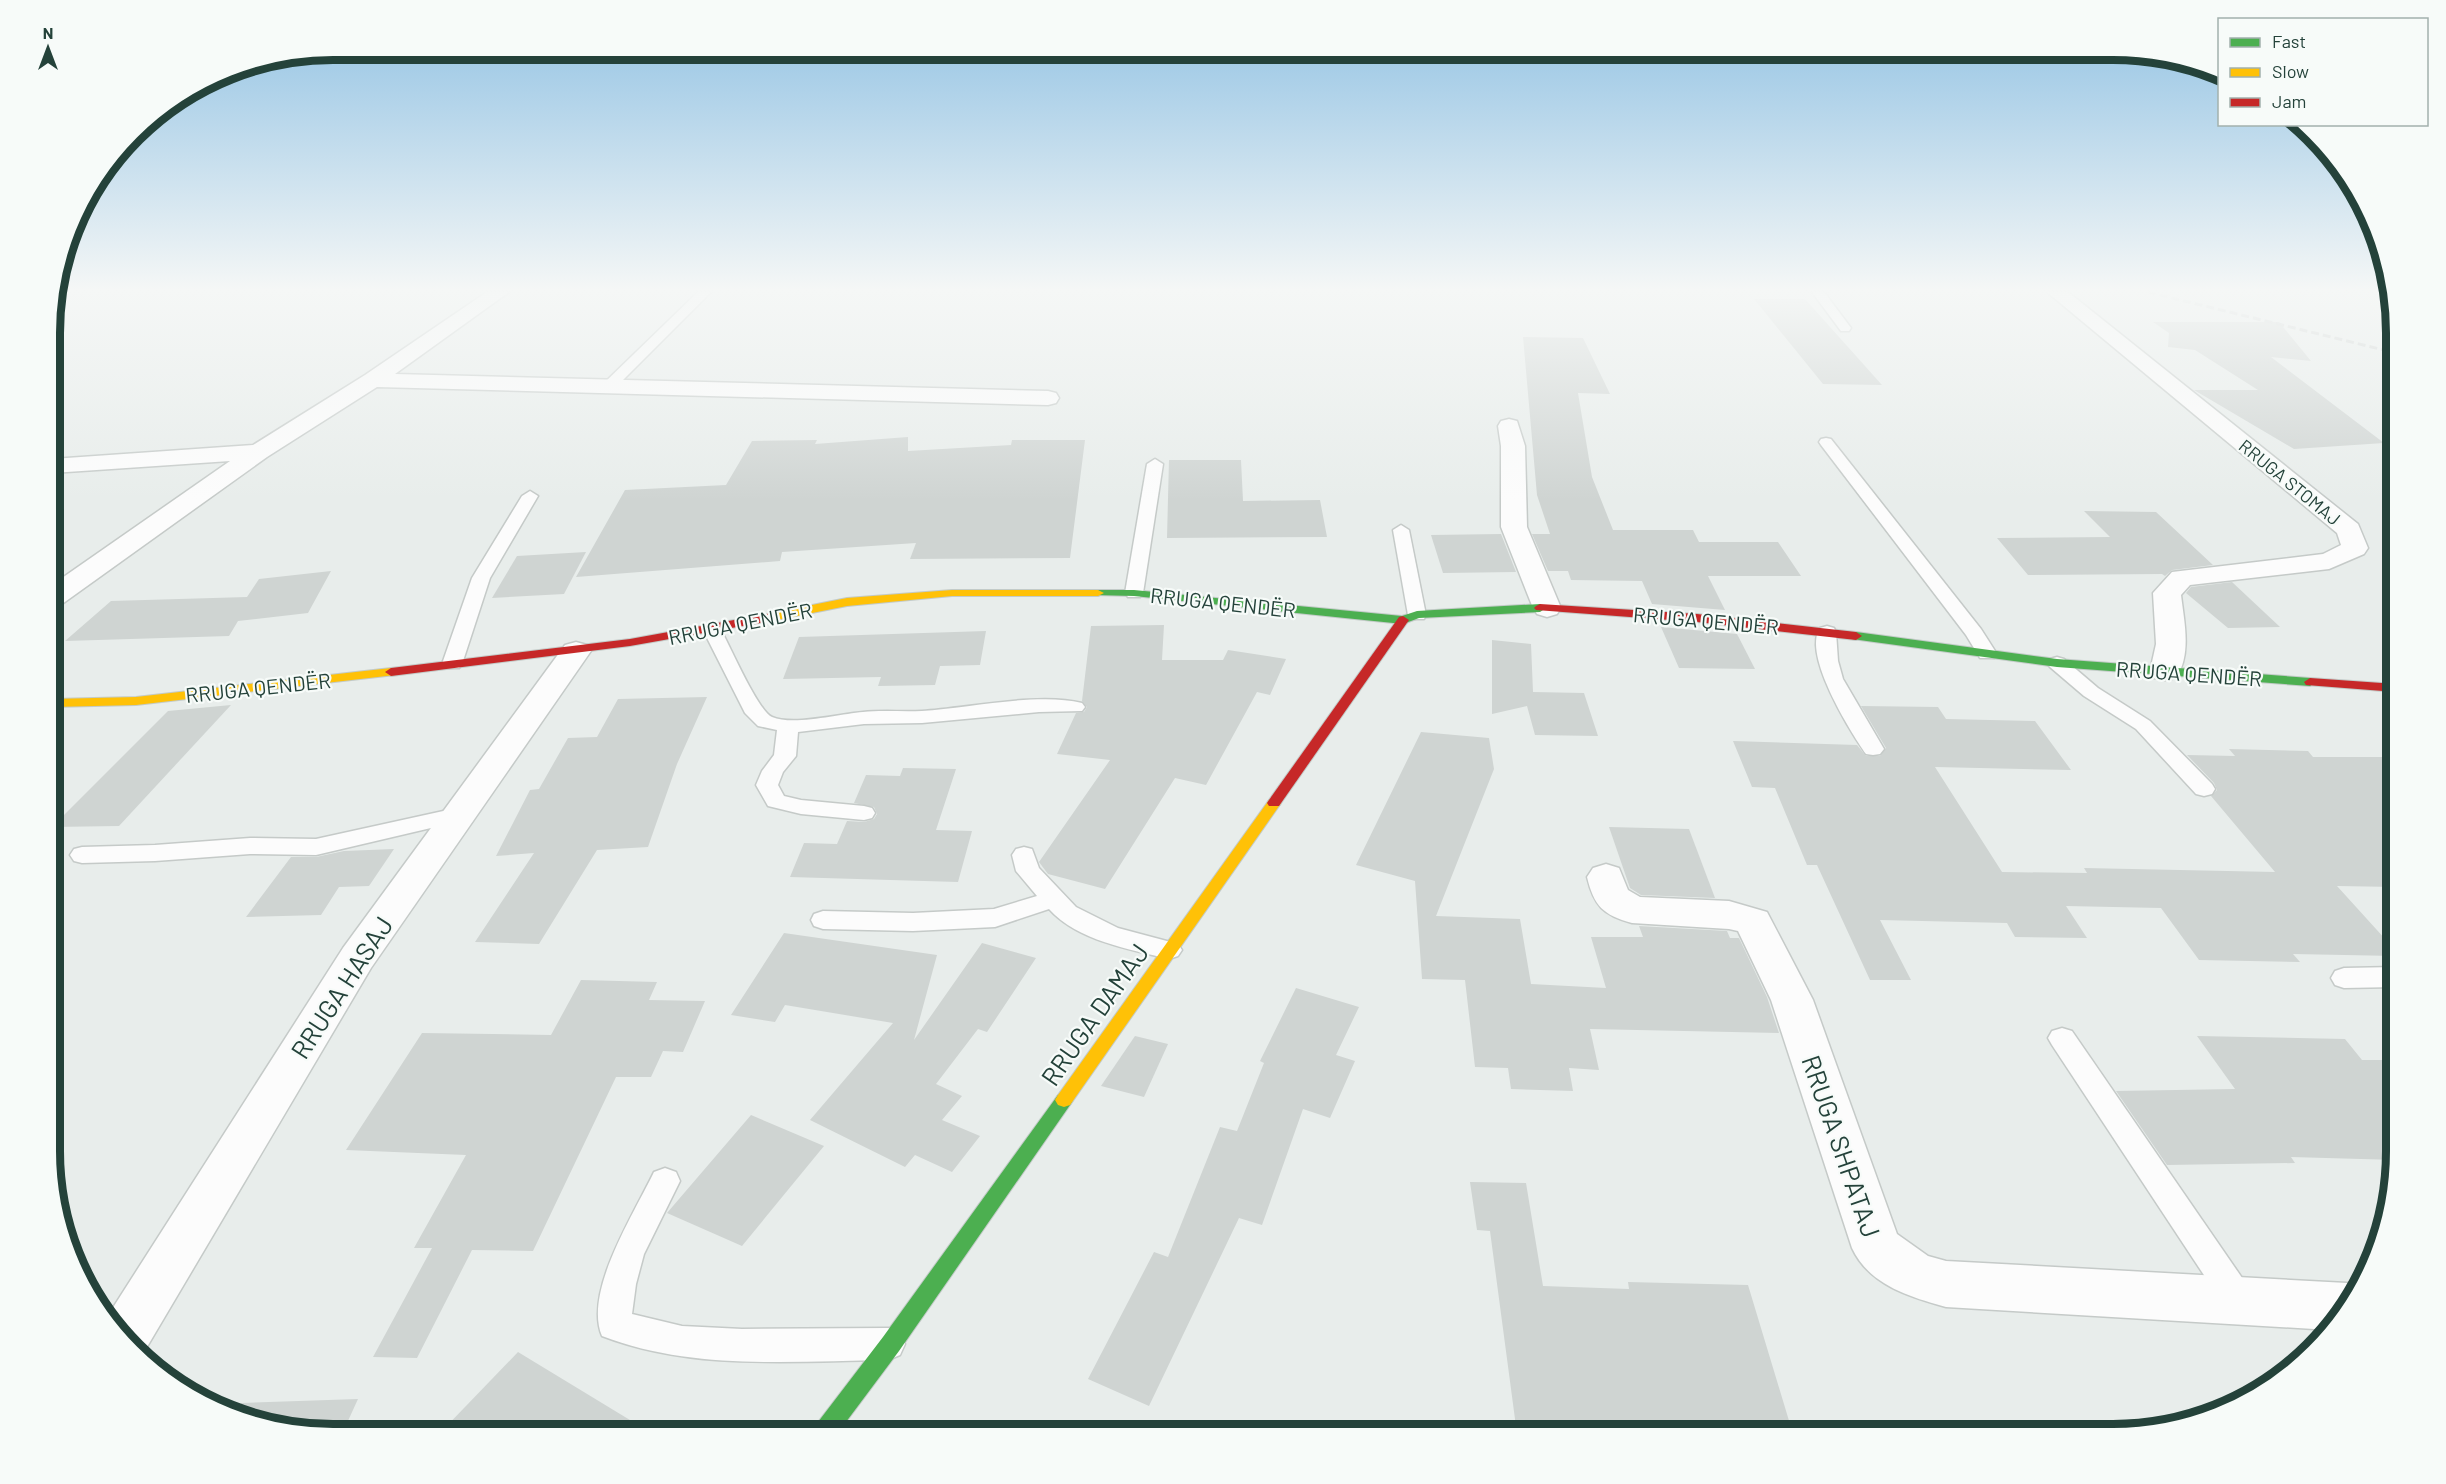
<svg xmlns="http://www.w3.org/2000/svg" width="2446" height="1484" viewBox="0 0 2446 1484" font-family="Barlow,sans-serif">
<rect width="100%" height="100%" fill="#e8edeb"/>
<g fill="#cfd4d2">
<path d="M 1754,299 L 1805,299 L 1882,385 L 1823,384 Z"/>
<path d="M 2153,322 L 2279,322 L 2311,361 L 2271,357 L 2384,443 L 2294,449 L 2194,390 L 2258,390 L 2195,350 L 2168,347 L 2169,333 Z"/>
<path d="M 1523,337 L 1583,338 L 1610,394 L 1578,393 L 1592,477 L 1613,530 L 1693,530 L 1699,542 L 1778,542 L 1801,576 L 1708,576 L 1725,610 L 1652,604 L 1642,581 L 1571,580 L 1568,571 L 1548,571 L 1532,534 L 1550,534 L 1537,495 Z"/>
<path d="M 908,437 L 908,451 L 1011,445 L 1012,440 L 1085,440 L 1070,558 L 910,559 L 916,543 L 782,552 L 780,561 L 576,577 L 625,490 L 726,485 L 752,441 L 817,440 L 815,444 Z"/>
<path d="M 1169,460 L 1241,460 L 1243,501 L 1320,500 L 1327,537 L 1167,538 Z"/>
<path d="M 2084,511 L 2156,512 L 2213,565 L 2172,570 L 2165,576 L 2162,574 L 2028,575 L 1997,538 L 2110,537 Z"/>
<path d="M 1501,534 L 1516,572 L 1443,573 L 1431,535 Z"/>
<path d="M 586,552 L 564,594 L 492,598 L 517,556 Z"/>
<path d="M 331,571 L 308,613 L 238,621 L 229,636 L 65,641 L 111,601 L 247,597 L 259,579 Z"/>
<path d="M 2232,582 L 2280,627 L 2228,628 L 2186,593 L 2191,587 Z"/>
<path d="M 1164,625 L 1162,660 L 1223,660 L 1228,650 L 1286,659 L 1270,695 L 1257,692 L 1206,785 L 1175,778 L 1105,889 L 1048,874 L 1039,862 L 1110,760 L 1057,754 L 1076,713 L 1084,712 L 1087,707 L 1082,701 L 1091,626 Z"/>
<path d="M 1661,627 L 1737,634 L 1755,669 L 1679,668 Z"/>
<path d="M 986,631 L 980,665 L 940,666 L 935,685 L 878,686 L 881,677 L 783,679 L 799,637 Z"/>
<path d="M 1492,640 L 1531,644 L 1533,692 L 1584,693 L 1598,736 L 1535,735 L 1527,706 L 1492,714 Z"/>
<path d="M 707,697 L 677,764 L 648,847 L 597,850 L 539,944 L 475,942 L 534,853 L 496,856 L 530,790 L 539,789 L 568,738 L 597,737 L 618,699 Z"/>
<path d="M 231,705 L 119,826 L 52,827 L 168,711 Z"/>
<path d="M 1861,706 L 1938,707 L 1946,719 L 2035,721 L 2071,770 L 1935,767 L 2002,872 L 2087,873 L 2084,868 L 2275,872 L 2211,796 L 2217,790 L 2214,783 L 2187,755 L 2235,756 L 2229,749 L 2308,751 L 2313,757 L 2396,757 L 2396,887 L 2337,886 L 2396,951 L 2396,956 L 2293,954 L 2300,962 L 2199,960 L 2161,908 L 2066,906 L 2087,938 L 2015,937 L 2007,923 L 1880,920 L 1911,980 L 1870,980 L 1817,865 L 1807,865 L 1775,788 L 1752,787 L 1733,741 L 1857,745 L 1866,756 L 1880,756 L 1886,748 Z"/>
<path d="M 1421,732 L 1489,738 L 1494,769 L 1436,916 L 1520,919 L 1531,984 L 1606,988 L 1591,937 L 1643,937 L 1639,926 L 1727,931 L 1730,938 L 1739,938 L 1767,997 L 1779,1033 L 1590,1029 L 1599,1070 L 1569,1068 L 1573,1091 L 1511,1089 L 1508,1068 L 1475,1067 L 1465,980 L 1422,979 L 1415,881 L 1356,865 Z"/>
<path d="M 903,768 L 956,769 L 936,830 L 972,831 L 958,882 L 790,877 L 804,843 L 837,844 L 847,821 L 864,822 L 874,819 L 877,814 L 874,807 L 854,803 L 866,775 L 900,776 Z"/>
<path d="M 1609,827 L 1689,829 L 1715,898 L 1641,895 L 1630,888 Z"/>
<path d="M 394,849 L 369,886 L 339,887 L 321,915 L 246,917 L 291,857 L 316,857 L 344,851 Z"/>
<path d="M 784,933 L 937,955 L 914,1040 L 982,943 L 1036,958 L 987,1032 L 978,1029 L 936,1084 L 962,1096 L 942,1120 L 980,1136 L 952,1172 L 915,1155 L 905,1167 L 810,1120 L 893,1023 L 785,1005 L 775,1022 L 731,1015 Z"/>
<path d="M 581,980 L 657,982 L 649,1000 L 705,1001 L 683,1052 L 663,1051 L 651,1077 L 616,1077 L 533,1251 L 472,1250 L 417,1358 L 373,1357 L 432,1248 L 414,1248 L 466,1155 L 346,1150 L 422,1033 L 551,1035 Z"/>
<path d="M 1296,988 L 1359,1007 L 1336,1055 L 1355,1061 L 1330,1118 L 1303,1109 L 1262,1225 L 1239,1218 L 1149,1406 L 1088,1379 L 1154,1252 L 1168,1257 L 1220,1127 L 1237,1131 L 1264,1063 L 1260,1061 Z"/>
<path d="M 1135,1036 L 1168,1044 L 1144,1097 L 1101,1086 Z"/>
<path d="M 2197,1036 L 2345,1039 L 2362,1060 L 2396,1060 L 2396,1160 L 2291,1157 L 2295,1163 L 2167,1165 L 2116,1091 L 2235,1089 Z"/>
<path d="M 751,1115 L 824,1146 L 742,1246 L 667,1213 Z"/>
<path d="M 1470,1182 L 1526,1183 L 1543,1286 L 1629,1289 L 1628,1282 L 1748,1285 L 1793,1434 L 1517,1434 L 1490,1231 L 1477,1230 Z"/>
<path d="M 518,1352 L 653,1434 L 439,1434 Z"/>
<path d="M 358,1399 L 342,1434 L 259,1425 L 241,1417 L 241,1403 Z"/>
</g>
<g fill="none" stroke-linecap="round" stroke-linejoin="round">
<g stroke="#c5cac8" stroke-width="3">
<g id="lane">
<path d="M 698,292 L 711,292 L 613,390 L 603,390 L 601,387 L 603,384 Z"/>
<path d="M 1812,292 L 1824,292 L 1851,328 L 1849,331 L 1841,331 Z"/>
<path d="M 1826,438 L 1831,439 L 1981,629 L 1997,654 L 1994,658 L 1980,658 L 1966,635 L 1821,445 L 1819,442 L 1821,439 Z"/>
<path d="M 1155,459 L 1163,464 L 1143,593 L 1140,597 L 1128,597 L 1125,593 L 1147,464 Z"/>
<path d="M 530,491 L 538,496 L 490,578 L 462,664 L 459,668 L 445,668 L 442,664 L 472,578 L 522,496 Z"/>
<path d="M 1401,525 L 1409,530 L 1426,615 L 1424,619 L 1410,619 L 1408,615 L 1393,530 Z"/>
<path d="M 712,624 L 719,626 L 721,630 C 730,646 758,711 772,717 C 793,726 839,714 863,712 C 882,710 902,712 922,711 C 968,708 1039,692 1082,703 L 1085,707 L 1082,711 L 1039,712 L 922,723 L 864,724 L 798,732 L 796,756 L 783,772 L 778,785 L 784,796 L 801,800 L 864,806 L 872,808 L 875,813 L 872,818 L 864,820 L 801,814 L 768,806 L 756,785 L 762,771 L 774,755 L 777,730 L 758,726 L 745,713 L 703,630 L 705,626 Z"/>
<path d="M 1827,626 L 1834,628 L 1836,632 L 1838,661 L 1843,679 L 1884,749 L 1880,754 L 1873,755 L 1866,754 C 1850,731 1802,654 1820,628 Z"/>
<path d="M 2057,657 L 2064,659 L 2098,688 L 2150,721 L 2212,784 L 2215,789 L 2212,794 L 2204,796 L 2196,794 L 2136,729 L 2084,696 L 2050,667 L 2047,663 L 2050,659 Z"/>
<path d="M 457,808 L 465,810 L 468,815 L 465,820 L 316,855 L 250,854 L 155,861 L 82,863 L 74,861 L 70,855 L 74,849 L 82,847 L 155,845 L 250,838 L 316,839 Z"/>
<path d="M 1024,847 L 1032,849 L 1039,868 L 1076,907 L 1118,928 L 1178,944 L 1182,950 L 1178,956 L 1169,959 C 1129,949 1078,941 1049,909 L 995,927 L 913,931 L 823,929 L 814,926 L 811,920 L 814,914 L 823,911 L 913,913 L 994,909 L 1037,896 L 1016,871 L 1012,855 L 1016,849 Z"/>
<path d="M 2396,967 L 2396,987 L 2344,988 L 2335,985 L 2331,978 L 2335,971 L 2344,968 Z"/>
<path d="M 2062,1028 L 2072,1031 L 2249,1288 L 2254,1299 L 2249,1310 L 2238,1314 L 2227,1310 L 2052,1045 L 2048,1038 L 2052,1031 Z"/>
<path d="M 665,1168 L 676,1172 L 680,1181 L 644,1254 L 636,1284 L 632,1314 L 682,1326 L 742,1329 L 888,1328 L 900,1333 L 905,1344 L 900,1355 L 888,1360 C 793,1361 693,1371 602,1336 C 583,1292 635,1212 654,1172 Z"/>
</g>
</g>
<g stroke="#c5cac8" stroke-width="3">
<g id="street">
<path d="M 487,292 L 509,292 L 395,374 L 1048,391 L 1056,393 L 1059,398 L 1056,403 L 1048,405 L 377,387 L 267,457 L 62,604 L 52,606 L 52,585 L 230,461 L 52,473 L 52,459 L 253,445 L 365,375 Z"/>
<path d="M 2047,292 L 2068,292 L 2358,524 L 2368,548 L 2364,554 L 2329,569 L 2190,585 L 2181,595 C 2184,621 2192,654 2176,678 L 2165,680 L 2154,678 L 2150,671 L 2156,644 L 2153,593 L 2172,572 L 2323,554 L 2341,545 L 2337,533 Z"/>
<path d="M 1509,419 L 1517,421 L 1525,446 L 1527,527 L 1561,608 L 1557,614 L 1547,617 L 1537,614 L 1533,608 L 1501,527 L 1501,446 L 1498,426 L 1501,421 Z"/>
<path d="M 576,642 L 587,645 L 591,651 L 371,968 L 144,1352 L 107,1317 L 343,948 L 565,645 Z"/>
<path d="M 1606,864 L 1619,868 L 1628,890 L 1640,897 L 1729,901 L 1767,912 L 1813,1000 L 1897,1234 L 1928,1256 L 1946,1261 L 2347,1283 L 2360,1288 L 2358,1293 L 2330,1330 L 1946,1307 C 1910,1297 1869,1285 1852,1248 L 1771,1000 L 1738,931 L 1729,929 L 1632,923 C 1603,915 1594,906 1587,877 L 1593,868 Z"/>
</g>
</g>
<g stroke="#c3cbc8" stroke-width="2">
<g id="fast">
<path d="M 1098,590 L 1134,590 L 1402,616 L 1417,611 L 1540,604 L 1546,608 L 1540,612 L 1419,618 L 1403,624 L 1134,596 L 1094,595 L 1092,593 L 1094,591 Z"/>
<path d="M 1856,632 L 2057,659 L 2310,678 L 2316,682 L 2310,686 L 2057,667 L 1852,639 L 1850,636 Z"/>
<path d="M 1064,1093 L 1070,1095 L 1073,1100 L 1070,1105 L 899,1351 L 837,1434 L 812,1434 L 815,1426 L 883,1337 L 1058,1095 Z"/>
</g>
</g>
<g stroke="#c3cbc8" stroke-width="2">
<g id="slow">
<path d="M 952,590 L 1098,590 L 1104,593 L 1098,596 L 952,596 L 847,606 L 772,621 L 766,617 L 772,613 L 847,598 Z"/>
<path d="M 391,668 L 395,669 L 397,672 L 395,675 L 136,705 L 52,707 L 52,699 L 136,697 Z"/>
<path d="M 1274,798 L 1279,800 L 1281,803 L 1279,806 L 1070,1105 L 1064,1107 L 1058,1105 L 1055,1100 L 1058,1095 L 1269,800 Z"/>
</g>
</g>
<g stroke="#c3cbc8" stroke-width="2">
<g id="jam">
<path d="M 1540,604 L 1697,614 L 1856,632 L 1862,636 L 1856,640 L 1697,622 L 1536,610 L 1534,608 L 1536,606 Z"/>
<path d="M 772,613 L 776,614 L 778,617 L 776,620 L 630,646 L 391,676 L 385,672 L 391,668 L 630,639 Z"/>
<path d="M 1403,616 L 1409,620 L 1279,806 L 1269,806 L 1267,803 L 1269,800 L 1399,617 Z"/>
<path d="M 2310,678 L 2396,684 L 2396,692 L 2306,685 L 2304,682 Z"/>
</g>
</g>
<use href="#lane" fill="#fcfcfc" fill-rule="evenodd"/>
<use href="#street" fill="#fcfcfc" fill-rule="evenodd"/>
<use href="#fast" fill="#4caf50" fill-rule="evenodd"/>
<use href="#slow" fill="#ffc107" fill-rule="evenodd"/>
<use href="#jam" fill="#c62828" fill-rule="evenodd"/>
<path stroke="#c9cdcc" stroke-width="3" stroke-dasharray="8 4" stroke-linecap="butt" d="M 2148,292 L 2396,353"/>
</g>
<linearGradient id="sky" x2="0" y2="1"><stop stop-color="#8fc1e3"/><stop offset="0.58" stop-color="#f5f7f6"/><stop offset="1" stop-color="#f5f7f6" stop-opacity="0"/></linearGradient>
<rect width="2446" height="500" fill="url(#sky)"/>
<g text-anchor="middle" dominant-baseline="central" stroke-width="4.5" stroke-linejoin="round" paint-order="stroke">
<g font-size="18" fill="#24423a" stroke="#f7fbf9">
<text transform="translate(2290 482) rotate(39)">RRUGA STOMAJ</text>
</g>
<g font-size="21" fill="#24423a" stroke="#f7fbf9">
<text transform="translate(1223 602) rotate(6)">RRUGA QENDËR</text>
<text transform="translate(1706 620) rotate(5)">RRUGA QENDËR</text>
<text transform="translate(740 623) rotate(-11)">RRUGA QENDËR</text>
<text transform="translate(2189 673) rotate(4)">RRUGA QENDËR</text>
<text transform="translate(258 687) rotate(-6)">RRUGA QENDËR</text>
</g>
<g font-size="26" fill="#24423a" stroke="#f7fbf9">
<text transform="translate(341 987) rotate(-57)">RRUGA HASAJ</text>
<text transform="translate(1094 1014) rotate(-55)">RRUGA DAMAJ</text>
<text transform="translate(1842 1146) rotate(71)">RRUGA SHPATAJ</text>
</g>
</g>
<path d="M0 0H2446V1484H0ZM333 60H2113A273 273 0 0 1 2386 333V1151A273 273 0 0 1 2113 1424H333A273 273 0 0 1 60 1151V333A273 273 0 0 1 333 60Z" fill="#f7fbf9" fill-rule="evenodd"/>
<path fill="none" stroke="#24423a" stroke-width="8" d="M333 60H2113A273 273 0 0 1 2386 333V1151A273 273 0 0 1 2113 1424H333A273 273 0 0 1 60 1151V333A273 273 0 0 1 333 60Z"/>
<rect x="2218" y="18" width="210" height="108" fill="#f7fbf9" stroke="#a3b1ad" stroke-width="1.5"/>
<rect x="2230" y="38" width="30" height="9" fill="#4caf50" stroke="#a3b1ad" stroke-width="1.5"/>
<text x="2272" y="48" font-size="18" fill="#24423a">Fast</text>
<rect x="2230" y="68" width="30" height="9" fill="#ffc107" stroke="#a3b1ad" stroke-width="1.5"/>
<text x="2272" y="78" font-size="18" fill="#24423a">Slow</text>
<rect x="2230" y="98" width="30" height="9" fill="#c62828" stroke="#a3b1ad" stroke-width="1.5"/>
<text x="2272" y="108" font-size="18" fill="#24423a">Jam</text>
<g transform="translate(48 48)" stroke="#f7fbf9" stroke-width="4.5" paint-order="stroke">
<path d="M0-4.5L10 22L0 15L-10 22Z" fill="#24423a"/>
<text y="-9" font-size="16" font-weight="bold" text-anchor="middle" fill="#24423a">N</text>
</g>
</svg>
